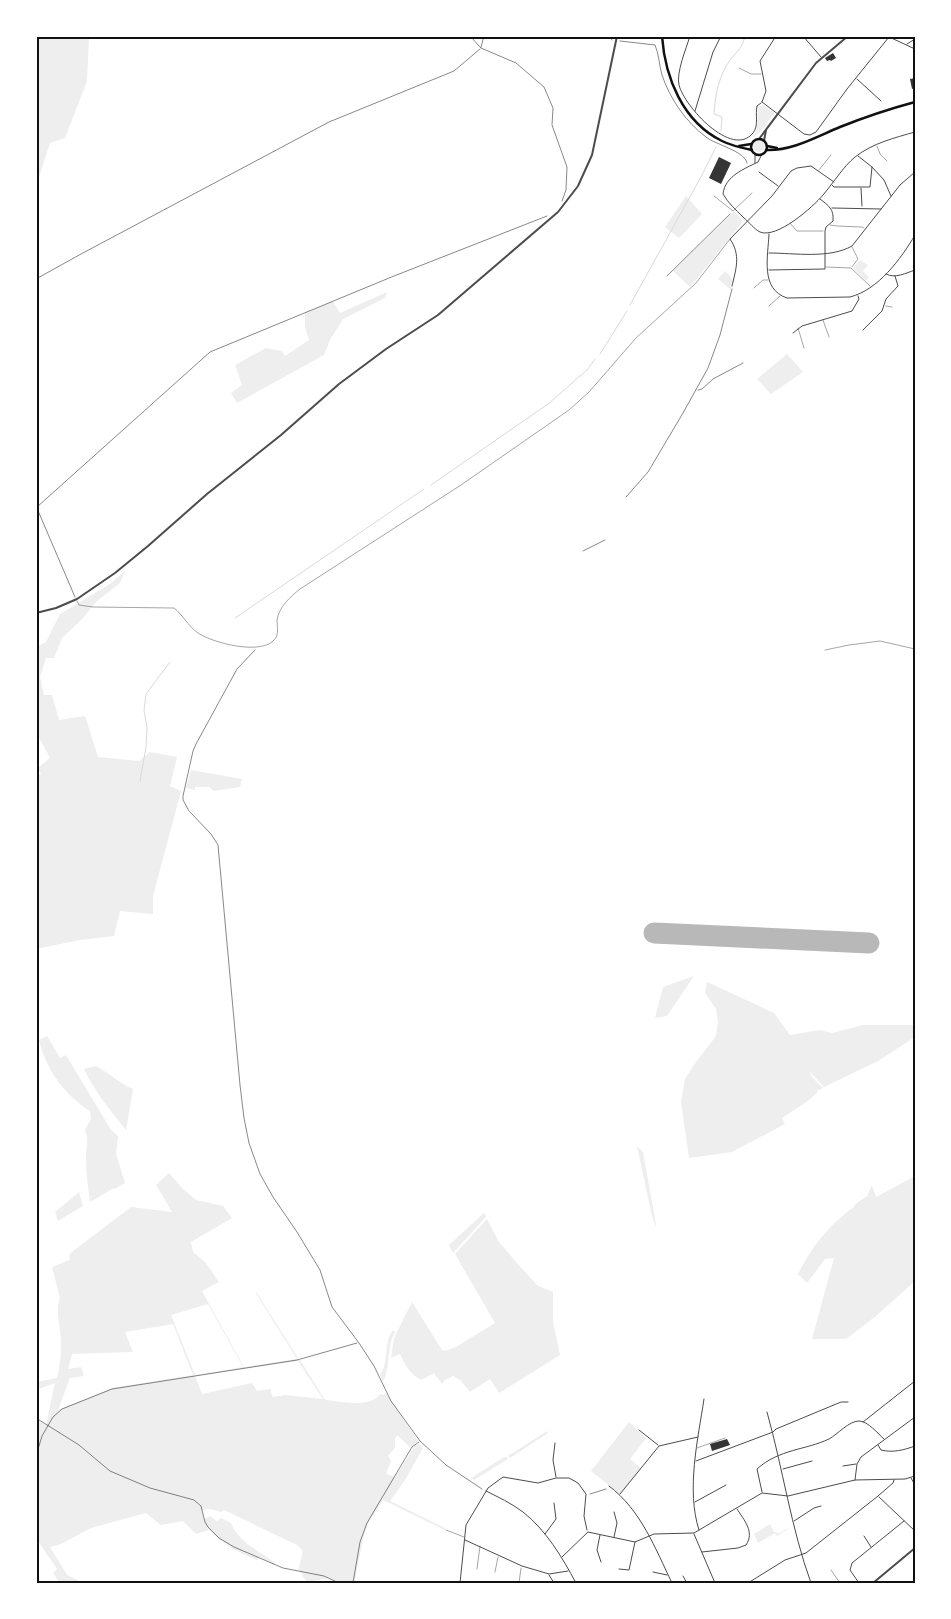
<svg xmlns="http://www.w3.org/2000/svg" width="951" height="1619" viewBox="0 0 951 1619" font-family="Ubuntu,sans-serif">
<rect width="100%" height="100%" fill="#fff"/>
<g fill="#eee" fill-rule="evenodd">
<path d="M 36,36 L 89,36 L 87,81 L 65,138 L 50,143 L 36,186 Z"/>
<path d="M 763,105 L 774,112 L 774,114 L 760,132 L 752,138 L 757,130 L 758,107 Z"/>
<circle cx="759" cy="146" r="6"/>
<path d="M 686,196 L 702,214 L 679,238 L 665,227 Z"/>
<path d="M 734,211 L 741,218 L 742,223 L 690,287 L 673,271 Z"/>
<path d="M 860,260 L 868,265 L 863,271 L 869,277 L 866,281 L 853,268 Z"/>
<path d="M 725,271 L 732,278 L 731,290 L 718,279 Z"/>
<path d="M 387,292 L 385,298 L 343,319 L 330,340 L 324,355 L 237,403 L 231,393 L 242,385 L 235,365 L 266,348 L 282,351 L 285,356 L 309,340 L 305,327 L 305,313 L 333,301 L 340,313 Z"/>
<path d="M 787,354 L 803,372 L 771,394 L 757,379 Z"/>
<path d="M 125,571 L 120,583 L 96,602 L 83,618 L 62,638 L 54,658 L 46,658 L 40,677 L 44,695 L 52,695 L 59,720 L 85,716 L 98,757 L 139,761 L 150,752 L 177,757 L 170,786 L 181,791 L 153,896 L 153,914 L 120,911 L 114,936 L 80,940 L 36,949 L 36,776 L 41,774 L 38,768 L 50,758 L 36,732 L 36,647 L 46,642 L 60,614 L 110,584 Z"/>
<path d="M 191,770 L 242,779 L 240,787 L 214,791 L 209,787 L 195,787 L 195,790 L 186,788 Z"/>
<path d="M 694,976 L 667,1016 L 655,1018 L 663,987 Z"/>
<path d="M 707,982 L 774,1013 L 790,1035 L 820,1030 L 832,1033 L 863,1025 L 915,1025 L 915,1037 L 878,1061 L 824,1087 L 809,1071 L 812,1077 L 823,1088 L 817,1091 L 817,1093 L 805,1103 L 782,1118 L 785,1124 L 732,1152 L 689,1158 L 681,1102 L 685,1079 L 693,1066 L 716,1036 L 718,1022 L 716,1009 L 705,993 Z"/>
<path d="M 47,1036 L 60,1058 L 66,1055 L 111,1130 L 118,1136 L 116,1154 L 125,1183 L 115,1189 L 114,1188 L 90,1202 C 88,1187 86,1173 86,1158 C 86,1147 89,1140 85,1130 L 91,1119 L 90,1111 C 65,1095 46,1070 39,1040 Z"/>
<path d="M 96,1066 C 111,1074 117,1082 133,1089 L 126,1130 C 111,1111 95,1092 84,1069 Z"/>
<path d="M 637,1146 L 643,1152 L 656,1225 L 655,1226 L 652,1216 Z"/>
<path d="M 169,1173 L 182,1188 L 196,1200 L 223,1206 L 232,1218 L 191,1242 L 193,1252 L 205,1262 L 219,1282 L 202,1291 L 244,1367 L 297,1359 L 255,1292 L 257,1293 L 298,1358 L 297,1359 L 300,1360 L 325,1400 C 341,1401 369,1409 380,1394 L 383,1395 L 386,1393 L 418,1441 L 411,1448 L 397,1435 L 395,1439 L 395,1448 L 388,1456 L 391,1461 L 386,1474 L 395,1477 L 415,1446 L 419,1444 L 423,1448 L 405,1480 L 390,1501 L 445,1528 L 445,1530 L 383,1500 L 368,1523 L 364,1535 L 354,1583 L 339,1583 L 329,1578 L 308,1582 L 303,1577 L 301,1572 L 298,1571 L 303,1551 L 297,1545 L 224,1510 L 221,1512 L 210,1509 L 202,1510 L 204,1519 L 210,1516 L 217,1521 L 221,1518 L 231,1523 C 238,1542 260,1551 275,1563 L 275,1565 L 260,1557 L 257,1560 C 238,1553 223,1544 209,1530 L 196,1534 L 183,1521 L 161,1525 L 146,1513 L 91,1528 L 61,1544 L 50,1547 L 67,1575 L 81,1582 L 109,1582 L 60,1583 L 53,1573 L 57,1569 L 36,1538 L 36,1419 L 46,1425 L 55,1383 L 36,1390 L 36,1382 L 57,1378 C 60,1365 62,1351 61,1338 C 60,1325 55,1309 60,1298 L 52,1267 L 70,1260 L 69,1255 L 73,1251 L 131,1207 L 172,1212 L 156,1185 ZM 208,1304 L 243,1367 L 195,1375 L 171,1315 ZM 173,1324 L 193,1375 L 112,1388 L 58,1410 L 70,1378 L 84,1376 L 81,1367 L 68,1369 L 72,1354 L 133,1352 L 125,1332 ZM 298,1361 L 323,1399 L 285,1395 L 273,1397 L 270,1389 L 257,1391 L 252,1383 L 202,1394 L 195,1376 Z"/>
<path d="M 915,1176 L 915,1281 L 876,1316 L 846,1339 L 812,1339 L 834,1258 L 825,1259 L 807,1283 L 798,1274 C 813,1245 828,1226 855,1206 L 854,1205 L 867,1196 L 872,1185 L 876,1197 Z"/>
<path d="M 79,1192 L 83,1206 L 58,1221 L 55,1212 Z"/>
<path d="M 484,1213 L 486,1216 L 485,1218 L 453,1253 L 449,1245 Z"/>
<path d="M 487,1219 L 499,1242 L 524,1271 L 538,1286 L 553,1292 L 553,1322 L 560,1355 L 499,1393 L 490,1379 L 470,1392 L 460,1380 L 453,1376 L 445,1380 L 442,1384 L 434,1373 L 421,1380 C 410,1374 405,1365 400,1354 L 391,1358 L 394,1338 L 412,1302 L 442,1350 L 445,1351 L 456,1347 L 495,1323 L 455,1254 Z"/>
<path d="M 393,1330 L 395,1332 C 386,1347 391,1367 383,1382 L 380,1375 C 390,1360 383,1343 393,1330 Z"/>
<path d="M 629,1422 L 646,1438 L 630,1459 L 641,1468 L 620,1494 L 591,1471 Z"/>
<path d="M 547,1431 L 548,1433 L 510,1458 L 508,1456 Z"/>
<path d="M 504,1457 L 506,1457 L 508,1459 L 474,1480 L 471,1478 Z"/>
<path d="M 770,1524 L 774,1532 L 779,1533 L 793,1526 L 777,1536 L 775,1533 L 758,1543 L 754,1534 Z"/>
</g>
<g fill="none" stroke-linecap="round" stroke-linejoin="round">
<g stroke="#d9d9d9" stroke-width="1">
<path d="M 721,131 L 722,117 L 714,114 C 715,96 719,75 730,60 C 738,50 742,49 745,36"/>
<path d="M 630,305 L 702,175 L 716,147"/>
<path d="M 600,354 L 627,311"/>
<path d="M 431,485 L 548,404 L 588,369 L 595,359"/>
<path d="M 235,618 L 424,489"/>
<path d="M 140,781 L 146,747 L 147,727 L 144,711 L 146,694 L 170,662"/>
</g>
<path stroke="#b8b8b8" stroke-width="21" d="M 654,933 L 869,943"/>
</g>
<g fill="#353535">
<path d="M 833,53 L 836,58 L 831,61 L 830,60 L 827,61 L 825,58 Z"/>
<path d="M 915,78 L 915,88 L 912,89 L 910,79 Z"/>
<path d="M 719,157 L 731,163 L 721,184 L 709,178 Z"/>
<path d="M 727,1439 L 730,1445 L 712,1451 L 710,1444 Z"/>
</g>
<g fill="none" stroke-linecap="round" stroke-linejoin="round">
<g stroke="#111" stroke-width="0.5">
<path d="M 470,36 L 481,48 L 516,63 L 544,87 L 553,108 L 552,125 L 567,167 L 566,190 L 562,201"/>
<path d="M 610,36 L 612,40"/>
<path d="M 620,41 L 655,45 C 659,54 659,65 662,75 C 670,99 686,122 706,137 C 716,145 745,151 747,163"/>
<path d="M 481,47 L 484,36"/>
<path d="M 667,276 L 730,214"/>
<path d="M 36,279 L 81,254 L 329,122 L 454,71 L 480,49"/>
<path d="M 698,390 L 702,389 L 713,379 L 743,363"/>
<path d="M 626,497 L 648,472 L 683,413 L 708,368 L 720,335 L 732,289"/>
<path d="M 36,506 L 75,597"/>
<path d="M 37,507 L 210,352 L 394,276 L 547,216"/>
<path d="M 583,551 L 605,540"/>
<path d="M 255,650 L 237,669 L 196,744 L 193,751 L 183,796 L 183,800 L 189,811 L 211,834 L 218,845 L 240,1085 L 244,1118 L 249,1143 L 260,1174 L 273,1197 L 297,1232 L 320,1270 L 332,1307 L 359,1343 L 374,1366 L 391,1401 L 420,1441 L 446,1465 L 482,1489"/>
<path d="M 36,1418 L 79,1445 L 110,1471 L 150,1488 L 194,1500 L 201,1506 L 205,1522 L 208,1527 L 219,1538 L 234,1547 L 283,1568 L 324,1576 L 339,1583"/>
<path d="M 36,1456 L 42,1436 L 53,1417 L 62,1409 L 112,1389 L 297,1360 L 357,1343"/>
<path d="M 590,1494 L 606,1489"/>
<path d="M 353,1583 L 360,1542 L 367,1523 L 412,1447 L 419,1442"/>
</g>
<g stroke="#4c4c4c" stroke-width="0.5">
<path d="M 739,68 L 751,74 L 761,74"/>
<path d="M 877,146 L 880,154 L 887,161"/>
<path d="M 819,170 L 831,155"/>
<path d="M 714,196 L 733,211 L 752,193"/>
<path d="M 790,223 L 797,231 L 823,231"/>
<path d="M 830,225 L 837,226 L 862,227 L 864,228"/>
<path d="M 826,267 L 851,268 L 870,286"/>
<path d="M 852,267 L 858,259 L 852,247"/>
<path d="M 754,288 L 763,280 L 768,280"/>
<path d="M 769,306 L 780,296"/>
<path d="M 886,306 L 892,307"/>
<path d="M 823,320 L 829,337"/>
<path d="M 798,328 L 804,348"/>
<path d="M 77,601 L 79,605 L 93,607 L 174,608 C 183,615 188,626 198,633 C 213,643 262,656 275,639 C 279,634 277,626 277,620 C 279,607 290,597 300,589 L 461,485 L 569,410 L 589,392 L 636,338 L 696,283 L 730,239"/>
<path d="M 825,650 L 849,645 L 880,641 L 915,649"/>
<path d="M 697,1448 L 725,1438"/>
<path d="M 446,1530 L 464,1537"/>
<path d="M 477,1569 L 480,1546"/>
<path d="M 831,1570 L 840,1583"/>
<path d="M 495,1572 L 498,1557"/>
<path d="M 519,1583 L 521,1568"/>
</g>
<g stroke="#4c4c4c" stroke-width="1">
<path d="M 690,36 C 686,49 676,73 679,85 C 684,106 732,159 753,133 C 759,126 755,114 757,106 L 761,103"/>
<path d="M 803,36 L 821,57"/>
<path d="M 887,36 L 915,49"/>
<path d="M 907,44 L 915,39"/>
<path d="M 857,79 L 881,101"/>
<path d="M 762,102 L 804,134 L 810,135 L 816,132 L 847,89 L 889,37"/>
<path d="M 762,102 L 766,91 L 760,61 L 776,36"/>
<path d="M 695,111 L 713,52 L 721,36"/>
<path d="M 762,154 L 758,162 C 744,169 725,176 723,194 C 728,203 736,210 743,217 C 749,222 754,229 760,232 C 777,239 813,207 823,195 C 834,182 843,167 855,157 C 873,143 894,138 915,132"/>
<path d="M 858,156 L 872,167 L 884,180 L 891,196"/>
<path d="M 915,161 L 915,166"/>
<path d="M 755,163 L 755,154"/>
<path d="M 759,172 L 778,186"/>
<path d="M 832,185 L 834,187 L 870,187 L 872,167"/>
<path d="M 861,188 L 862,206"/>
<path d="M 832,208 L 881,209"/>
<path d="M 769,234 C 768,257 760,289 787,298 L 850,297 C 878,290 901,259 915,235"/>
<path d="M 769,253 C 795,253 829,259 852,246 L 900,185 L 915,172"/>
<path d="M 769,270 L 825,269 L 825,231 L 826,227 L 833,221 C 834,209 829,206 820,199"/>
<path d="M 886,274 C 895,279 906,273 915,270"/>
<path d="M 732,286 C 736,269 741,255 730,239 L 772,196 L 791,171 L 797,168 L 811,166 L 834,182"/>
<path d="M 863,330 L 882,311 L 886,299 L 898,286 L 895,276"/>
<path d="M 793,333 L 802,326 L 852,311 L 859,299 L 858,296"/>
<path d="M 767,1412 C 783,1469 791,1528 811,1583"/>
<path d="M 863,1422 L 915,1381"/>
<path d="M 639,1430 L 658,1445"/>
<path d="M 555,1443 L 553,1460 L 556,1477"/>
<path d="M 878,1445 L 881,1450 C 893,1453 904,1450 915,1446"/>
<path d="M 696,1461 L 773,1432 L 776,1429 L 841,1402 L 848,1402"/>
<path d="M 843,1466 L 856,1464"/>
<path d="M 783,1469 L 812,1461"/>
<path d="M 911,1478 L 915,1485"/>
<path d="M 855,1480 L 857,1464 L 861,1457 L 915,1417"/>
<path d="M 609,1486 C 641,1510 655,1548 672,1583"/>
<path d="M 486,1491 C 498,1497 511,1503 523,1512 C 546,1530 562,1557 576,1583"/>
<path d="M 762,1492 L 757,1469 C 779,1449 806,1450 829,1439 C 838,1434 849,1421 859,1421 C 868,1421 878,1434 884,1439"/>
<path d="M 620,1494 L 659,1446 L 698,1437"/>
<path d="M 879,1497 L 915,1531"/>
<path d="M 695,1502 L 726,1485"/>
<path d="M 614,1512 L 617,1523 L 614,1537"/>
<path d="M 794,1521 L 814,1508 L 821,1506"/>
<path d="M 699,1530 C 686,1490 698,1439 704,1399"/>
<path d="M 545,1534 L 556,1519 L 554,1503"/>
<path d="M 694,1534 L 715,1583"/>
<path d="M 600,1535 L 597,1550 L 601,1562"/>
<path d="M 864,1536 L 871,1547"/>
<path d="M 465,1540 L 522,1566 L 549,1574 L 568,1571"/>
<path d="M 702,1552 L 738,1548 L 746,1545 C 755,1532 744,1520 737,1509"/>
<path d="M 562,1557 L 588,1532 L 635,1542 L 654,1534 L 694,1533 L 762,1493 L 788,1496 L 855,1480 L 905,1479 L 915,1476"/>
<path d="M 619,1569 L 629,1570 L 635,1542"/>
<path d="M 653,1572 L 667,1575"/>
<path d="M 549,1575 L 554,1583"/>
<path d="M 683,1576 L 687,1583"/>
<path d="M 460,1583 L 466,1525 L 488,1488 L 503,1477 L 538,1483 L 556,1478 L 569,1478 L 578,1483 L 586,1494 L 584,1516 L 587,1530"/>
<path d="M 748,1583 L 785,1560 L 806,1553 L 878,1496 L 893,1483 L 894,1480"/>
<path d="M 859,1583 L 850,1570 L 852,1563 L 904,1521"/>
</g>
<g stroke="#4c4c4c" stroke-width="2">
<path d="M 759,139 L 816,63 L 848,36"/>
<path d="M 764,141 L 766,130"/>
<path d="M 36,613 L 56,608 L 77,599 L 115,573 L 148,546 L 207,494 L 281,435 L 339,384 L 386,349 L 438,315 L 558,212 L 578,186 L 592,155 L 617,36"/>
<path d="M 873,1583 L 915,1548"/>
</g>
<g stroke="#111" stroke-width="2.5">
<path d="M 662,36 C 665,78 683,122 722,141 C 732,146 742,148 752,150"/>
<circle cx="759" cy="147" r="8"/>
<path d="M 739,146 L 751,144"/>
<path d="M 767,146 L 777,148"/>
<path d="M 766,150 C 792,151 816,137 840,127 C 865,117 889,109 915,102"/>
</g>
</g>
<rect width="951" height="1619" fill="none" stroke="#ffffff" stroke-width="75"/>
<rect x="38" y="38" width="876" height="1544" fill="none" stroke="#111" stroke-width="2"/>
</svg>
